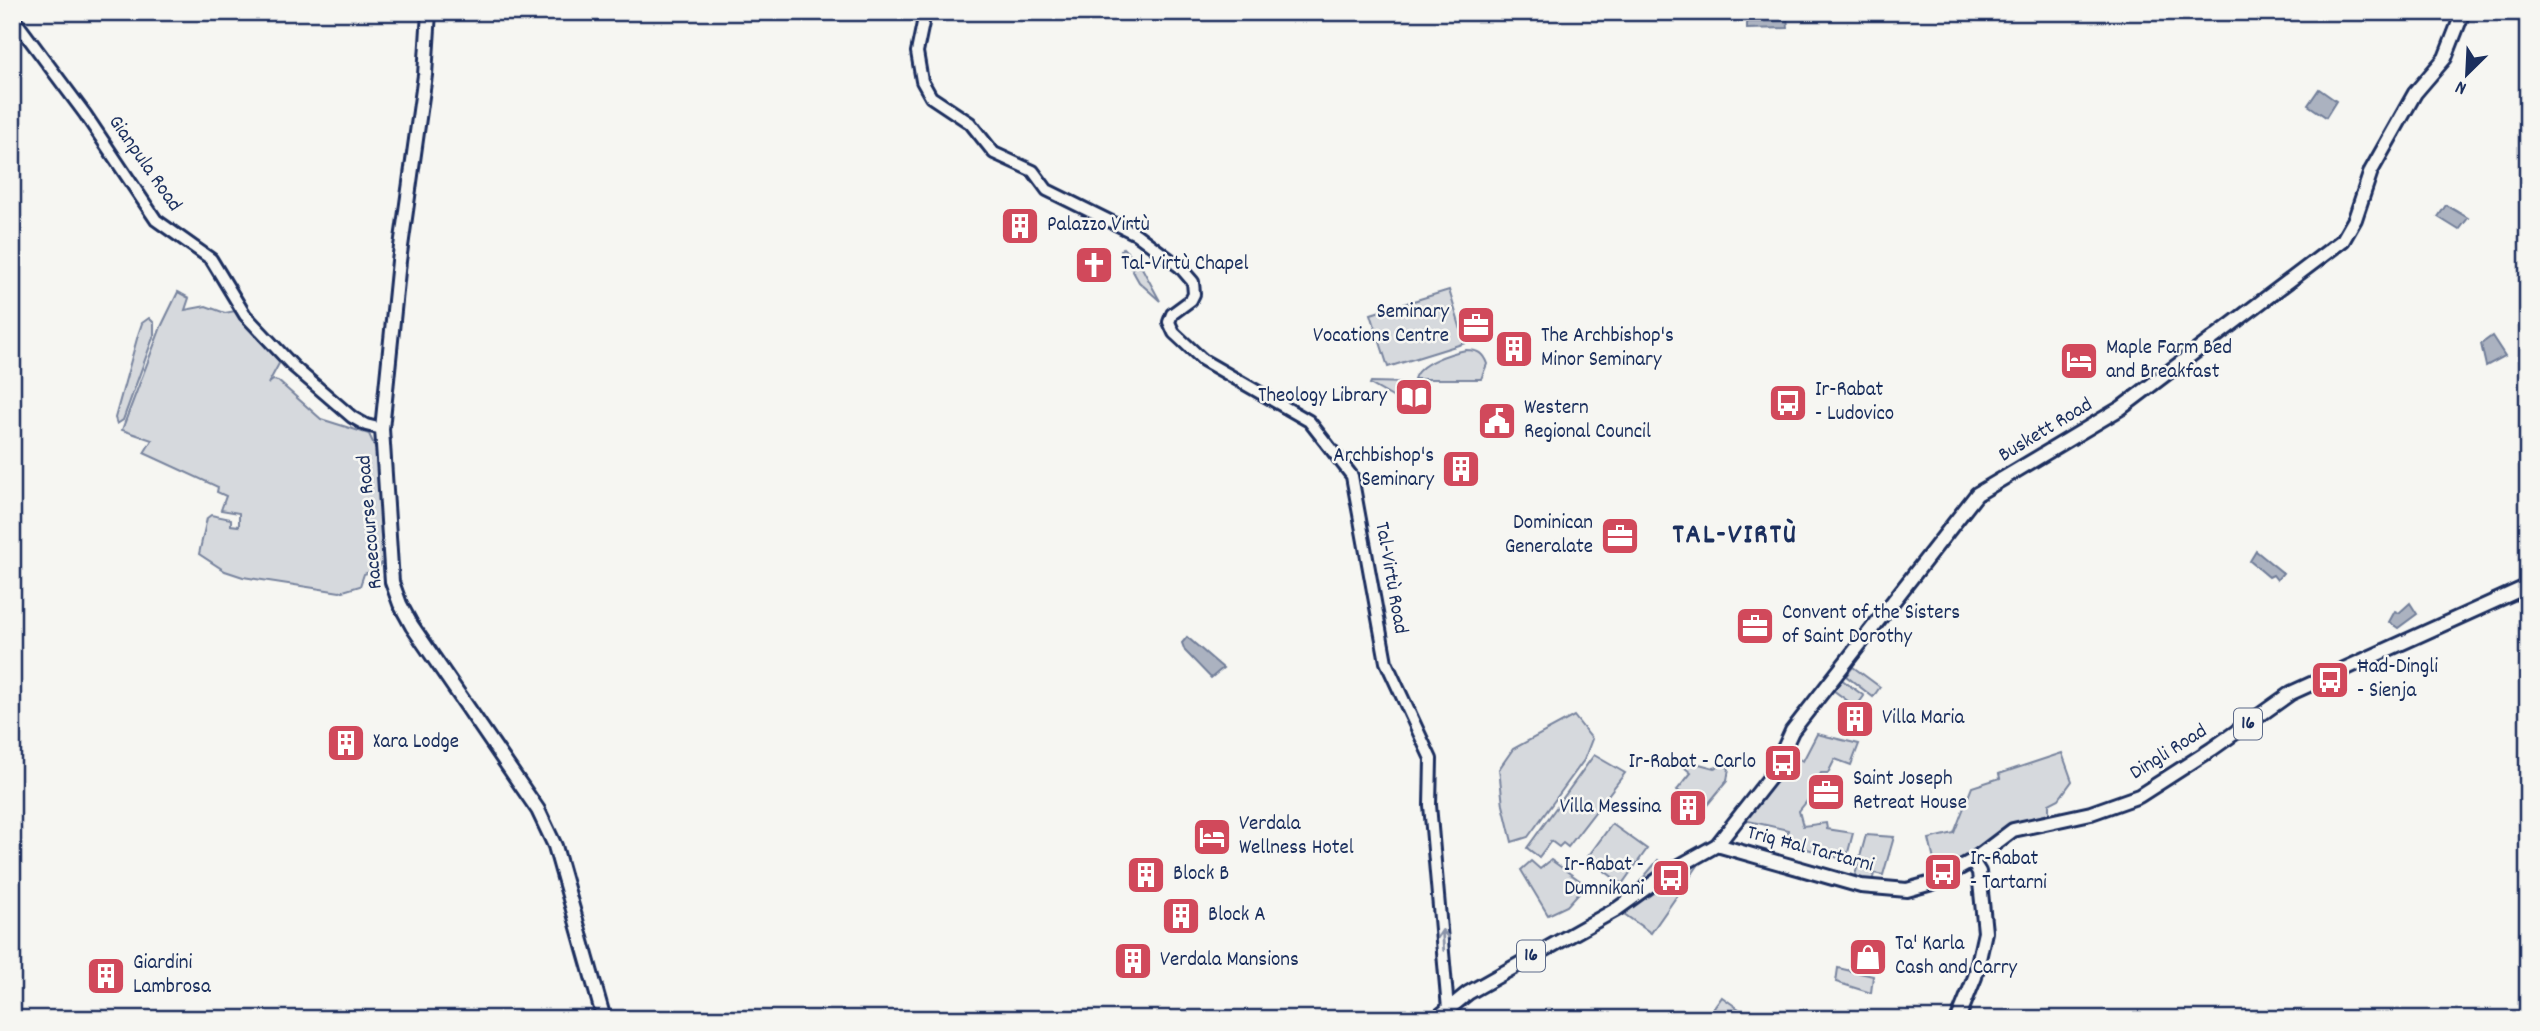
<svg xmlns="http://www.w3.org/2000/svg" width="2540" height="1031" viewBox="0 0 2540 1031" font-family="Dekko,sans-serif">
<rect width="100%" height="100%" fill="#f6f6f2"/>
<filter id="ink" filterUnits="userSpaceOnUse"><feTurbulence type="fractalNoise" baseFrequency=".0143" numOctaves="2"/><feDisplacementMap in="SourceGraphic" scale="14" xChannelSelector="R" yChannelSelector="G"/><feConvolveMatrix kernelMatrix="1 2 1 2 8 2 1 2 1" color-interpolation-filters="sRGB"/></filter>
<g filter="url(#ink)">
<g fill="#d6d9dd" stroke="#78849e" stroke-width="2">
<path d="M 1123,248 L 1141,266 L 1160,301 L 1139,282 L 1121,250 Z"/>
<path d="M 1449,290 L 1465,343 L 1388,367 L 1371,314 Z"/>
<path d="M 178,292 L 189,298 L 185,310 L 206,306 L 225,313 L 235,311 L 281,360 L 268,384 L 273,380 L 278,381 L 321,419 L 369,434 L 377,451 L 384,561 L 377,569 L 364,574 L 360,586 L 340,592 L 243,577 L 225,571 L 199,554 L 207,518 L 211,515 L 231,519 L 231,525 L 239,526 L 239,513 L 221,510 L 226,496 L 217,492 L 218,487 L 144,453 L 152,440 L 122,430 L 161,327 Z"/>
<path d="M 149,318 L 154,323 L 154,335 L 123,420 L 117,424 L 115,418 L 138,335 L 142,323 Z"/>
<path d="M 1466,350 C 1478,350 1483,353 1487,364 L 1481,379 L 1414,379 C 1418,363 1451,353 1466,350 Z"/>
<path d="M 1371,382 L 1411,383 L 1412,387 L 1403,403 L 1370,384 Z"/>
<path d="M 1853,667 L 1880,687 L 1873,697 L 1846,676 Z"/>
<path d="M 1841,679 L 1864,696 L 1856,707 L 1833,690 Z"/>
<path d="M 1574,716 L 1592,739 L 1584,760 L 1528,837 L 1512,842 L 1503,805 L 1499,769 L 1513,749 Z"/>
<path d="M 1817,734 L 1859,744 L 1851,765 L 1835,759 L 1828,773 L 1821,773 L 1807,801 L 1799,811 L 1803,826 L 1826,823 L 1827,829 L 1853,833 L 1846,860 L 1786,843 L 1788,830 L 1744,820 L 1776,782 L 1787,754 L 1803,761 Z"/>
<path d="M 2062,753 L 2072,781 L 2059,799 L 2049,804 L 2049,816 L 2019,822 L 2000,831 L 1964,861 L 1940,873 L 1936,869 L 1929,839 L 1954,833 L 1972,787 L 2000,778 L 1999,774 Z"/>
<path d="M 1594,755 L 1625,773 L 1568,847 L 1563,843 L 1559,847 L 1551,841 L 1539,857 L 1527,848 Z"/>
<path d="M 1688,761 L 1714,768 L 1723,765 L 1729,768 L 1727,781 L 1704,809 L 1677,790 L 1691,773 L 1684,767 Z"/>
<path d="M 1612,824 L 1647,849 L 1622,884 L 1587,858 Z"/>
<path d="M 1866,835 L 1894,837 L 1883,875 L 1874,873 L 1872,883 L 1854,879 Z"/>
<path d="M 1706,854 L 1651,933 L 1617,909 L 1658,860 L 1672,875 Z"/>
<path d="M 1551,860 L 1586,885 L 1567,906 L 1548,915 L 1521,870 L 1531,861 L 1540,869 Z"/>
<path d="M 1838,968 L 1873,976 L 1871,993 L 1836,982 Z"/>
<path d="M 1722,997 L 1753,1019 L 1706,1019 Z"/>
</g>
<g fill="#abb2c0" stroke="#717e99" stroke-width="2">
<path d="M 1787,16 L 1788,28 L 1747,29 L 1747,17 Z"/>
<path d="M 2319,89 L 2336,101 L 2326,117 L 2308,105 Z"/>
<path d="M 2446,205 L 2468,218 L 2459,230 L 2438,217 Z"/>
<path d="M 2492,336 L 2505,356 L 2486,366 L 2481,344 Z"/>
<path d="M 2256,551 L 2283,573 L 2277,580 L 2273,575 L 2269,577 L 2250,561 Z"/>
<path d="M 2410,603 L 2417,614 L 2398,628 L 2389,622 L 2395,611 L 2399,613 Z"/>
<path d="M 1187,637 L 1223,668 L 1211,678 L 1185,651 L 1182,643 Z"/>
</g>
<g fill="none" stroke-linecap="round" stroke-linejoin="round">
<g stroke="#1b2f5e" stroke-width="16">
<g id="minor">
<path d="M 920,12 L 923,23 L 917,52 L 922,81 L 931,97 L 970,123 L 994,153 L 1033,171 L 1047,190 L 1136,234 L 1180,267 L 1193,282 L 1194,294 L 1191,300 L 1172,314 L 1169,322 L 1174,333 L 1203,360 L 1309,421 L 1352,476 L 1386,662 L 1431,759 L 1430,805 L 1448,1009"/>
<path d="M 12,16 L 85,114 L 156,220 L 211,259 L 245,315 L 294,367 L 352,417 L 366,425 L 382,429"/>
</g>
</g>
<g stroke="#1b2f5e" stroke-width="18">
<g id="major">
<path d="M 429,12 L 425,75 L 399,261 L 382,429 L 392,582 L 400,604 L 412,626 L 538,810 L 555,846 L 604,1019"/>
<path d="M 1717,845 L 1861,886 L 1907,890 L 1932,883 L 1972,861 L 2013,830 L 2091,813 L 2139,796 L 2212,749 L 2291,693 L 2528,586"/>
<path d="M 1436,1019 L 1468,993 L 1617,909 L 1667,873 L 1717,845 L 1772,775 L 1792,731 L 1977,494 L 2121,408 L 2343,240 L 2355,219 L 2371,171 L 2415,93 L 2445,58 L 2463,12"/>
<path d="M 1958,1019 L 1975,977 L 1985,932 L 1979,872 L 1972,861"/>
</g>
</g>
<use href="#minor" stroke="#f6f6f2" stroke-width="10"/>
<use href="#major" stroke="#f6f6f2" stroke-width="12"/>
</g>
<defs><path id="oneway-shaft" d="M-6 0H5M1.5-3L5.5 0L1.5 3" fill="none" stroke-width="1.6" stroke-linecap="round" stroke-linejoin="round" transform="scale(1.75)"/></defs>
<use stroke="#8892a8" href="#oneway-shaft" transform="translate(1443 940) rotate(-94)"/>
</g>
<defs>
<g id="building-square" transform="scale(2.0125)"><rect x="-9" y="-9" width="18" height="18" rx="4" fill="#d1495b" stroke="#f6f6f2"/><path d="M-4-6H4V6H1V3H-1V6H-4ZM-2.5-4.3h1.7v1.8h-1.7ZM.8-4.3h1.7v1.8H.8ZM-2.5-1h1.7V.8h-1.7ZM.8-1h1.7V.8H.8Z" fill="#fff"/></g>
<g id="church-square" transform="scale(2.0125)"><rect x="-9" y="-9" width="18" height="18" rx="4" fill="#d1495b" stroke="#f6f6f2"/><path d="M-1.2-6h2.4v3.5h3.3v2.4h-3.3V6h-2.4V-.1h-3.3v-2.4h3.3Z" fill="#fff"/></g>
<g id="office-square" transform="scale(2.0125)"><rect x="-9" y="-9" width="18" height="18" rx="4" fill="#d1495b" stroke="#f6f6f2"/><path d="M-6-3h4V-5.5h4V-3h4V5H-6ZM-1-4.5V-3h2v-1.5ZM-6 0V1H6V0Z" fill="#fff"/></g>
<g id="hotel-square" transform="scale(2.0125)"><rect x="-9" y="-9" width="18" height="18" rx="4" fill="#d1495b" stroke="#f6f6f2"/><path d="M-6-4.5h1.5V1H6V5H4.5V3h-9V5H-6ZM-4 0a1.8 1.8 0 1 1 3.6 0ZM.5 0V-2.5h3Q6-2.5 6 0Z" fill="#fff"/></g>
<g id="library-square" transform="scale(2.0125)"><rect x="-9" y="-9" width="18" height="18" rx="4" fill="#d1495b" stroke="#f6f6f2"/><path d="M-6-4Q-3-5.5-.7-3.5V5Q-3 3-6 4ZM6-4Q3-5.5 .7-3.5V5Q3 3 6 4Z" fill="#fff"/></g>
<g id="bus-square" transform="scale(2.0125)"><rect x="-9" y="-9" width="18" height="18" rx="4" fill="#d1495b" stroke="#f6f6f2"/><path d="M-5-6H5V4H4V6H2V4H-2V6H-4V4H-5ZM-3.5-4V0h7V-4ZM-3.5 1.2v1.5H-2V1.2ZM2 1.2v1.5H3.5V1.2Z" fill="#fff"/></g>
<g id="civic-square" transform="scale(2.0125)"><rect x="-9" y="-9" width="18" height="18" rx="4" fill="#d1495b" stroke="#f6f6f2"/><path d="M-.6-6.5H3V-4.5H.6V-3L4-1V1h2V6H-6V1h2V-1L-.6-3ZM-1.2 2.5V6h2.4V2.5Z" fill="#fff"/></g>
<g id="shop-square" transform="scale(2.0125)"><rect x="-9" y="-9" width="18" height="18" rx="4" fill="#d1495b" stroke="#f6f6f2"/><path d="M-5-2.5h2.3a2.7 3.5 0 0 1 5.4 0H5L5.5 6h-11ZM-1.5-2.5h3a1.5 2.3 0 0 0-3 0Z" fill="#fff"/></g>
</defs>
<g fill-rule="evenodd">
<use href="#building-square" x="1020" y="226"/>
<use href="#church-square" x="1094" y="265"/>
<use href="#office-square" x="1476" y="325"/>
<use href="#building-square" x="1514" y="349"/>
<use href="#hotel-square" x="2079" y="361"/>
<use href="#library-square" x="1414" y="397"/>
<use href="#bus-square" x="1788" y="403"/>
<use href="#civic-square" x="1497" y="421"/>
<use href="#building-square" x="1461" y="469"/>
<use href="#office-square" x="1620" y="536"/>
<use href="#office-square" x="1755" y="626"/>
<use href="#bus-square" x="2330" y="680"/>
<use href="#building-square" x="1855" y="719"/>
<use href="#building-square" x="346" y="743"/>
<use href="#bus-square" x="1783" y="763"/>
<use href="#office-square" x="1826" y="792"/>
<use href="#building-square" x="1688" y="808"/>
<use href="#hotel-square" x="1212" y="837"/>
<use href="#bus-square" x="1943" y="872"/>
<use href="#building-square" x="1146" y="875"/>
<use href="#bus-square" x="1671" y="878"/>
<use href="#building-square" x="1181" y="916"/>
<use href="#shop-square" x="1868" y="957"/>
<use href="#building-square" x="1133" y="961"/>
<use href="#building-square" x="106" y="976"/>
</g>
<g text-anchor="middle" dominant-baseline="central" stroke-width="5" stroke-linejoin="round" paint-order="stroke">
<g fill="#f6f6f2" stroke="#5d6b8a" stroke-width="2">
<rect x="2234" y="708.5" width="28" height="31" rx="5"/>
<rect x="1517" y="940.5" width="28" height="31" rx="5"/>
</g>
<g font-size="19" font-weight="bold" fill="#1b2f5e">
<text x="2248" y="724">16</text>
<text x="1531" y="956">16</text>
</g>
<g font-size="21" fill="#1b2f5e" stroke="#f6f6f2">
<text transform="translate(144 164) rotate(55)">Gianpula Road</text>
<text transform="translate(2046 431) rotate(-31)">Buskett Road</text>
<text transform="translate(371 522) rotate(-95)">Racecourse Road</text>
<text transform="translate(1390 578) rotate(80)">Tal-Virtù Road</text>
<text transform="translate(2169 753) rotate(-32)">Dingli Road</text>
<text transform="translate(1810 850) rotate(15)">Triq Ħal Tartarni</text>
</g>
<g font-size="21" fill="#1b2f5e" stroke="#f6f6f2" text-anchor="start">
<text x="1047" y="226">Palazzo Virtù</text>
<text x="1121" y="265">Tal-Virtù Chapel</text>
<text x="1449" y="313" text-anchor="end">Seminary<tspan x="1449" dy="24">Vocations Centre</tspan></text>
<text x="1541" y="337">The Archbishop's<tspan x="1541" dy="24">Minor Seminary</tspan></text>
<text x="2106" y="349">Maple Farm Bed<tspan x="2106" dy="24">and Breakfast</tspan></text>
<text x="1815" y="391">Ir-Rabat<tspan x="1815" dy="24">- Ludovico</tspan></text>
<text x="1387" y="397" text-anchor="end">Theology Library</text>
<text x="1524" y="409">Western<tspan x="1524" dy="24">Regional Council</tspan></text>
<text x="1434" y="457" text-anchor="end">Archbishop's<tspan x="1434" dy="24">Seminary</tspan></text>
<text x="1593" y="524" text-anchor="end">Dominican<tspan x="1593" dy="24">Generalate</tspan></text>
<text x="1782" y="614">Convent of the Sisters<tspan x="1782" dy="24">of Saint Dorothy</tspan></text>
<text x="2357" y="668">Ħad-Dingli<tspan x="2357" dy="24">- Sienja</tspan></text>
<text x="1882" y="719">Villa Maria</text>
<text x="373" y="743">Xara Lodge</text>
<text x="1756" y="763" text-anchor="end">Ir-Rabat - Carlo</text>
<text x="1853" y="780">Saint Joseph<tspan x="1853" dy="24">Retreat House</tspan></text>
<text x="1661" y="808" text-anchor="end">Villa Messina</text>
<text x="1239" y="825">Verdala<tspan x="1239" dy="24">Wellness Hotel</tspan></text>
<text x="1970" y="860">Ir-Rabat<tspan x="1970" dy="24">- Tartarni</tspan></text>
<text x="1644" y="866" text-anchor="end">Ir-Rabat -<tspan x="1644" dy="24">Dumnikani</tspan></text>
<text x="1173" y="875">Block B</text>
<text x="1208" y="916">Block A</text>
<text x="1895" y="945">Ta' Karla<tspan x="1895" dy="24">Cash and Carry</tspan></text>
<text x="1160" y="961">Verdala Mansions</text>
<text x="133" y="964">Giardini<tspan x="133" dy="24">Lambrosa</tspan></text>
</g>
<g font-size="28" font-weight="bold" letter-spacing="2" fill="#1b2f5e" stroke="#f6f6f2">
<text x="1735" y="537">TAL-VIRTÙ</text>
</g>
</g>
<rect width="2540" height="1031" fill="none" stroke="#f6f6f2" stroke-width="42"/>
<rect x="21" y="21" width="2498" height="989" fill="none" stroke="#1b2f5e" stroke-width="2.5" filter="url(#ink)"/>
<g transform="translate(2467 74) rotate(204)" stroke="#f6f6f2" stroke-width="5" paint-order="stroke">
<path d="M0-5L12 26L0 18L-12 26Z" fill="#1b2f5e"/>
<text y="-10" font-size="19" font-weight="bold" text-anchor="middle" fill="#1b2f5e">N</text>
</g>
</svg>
